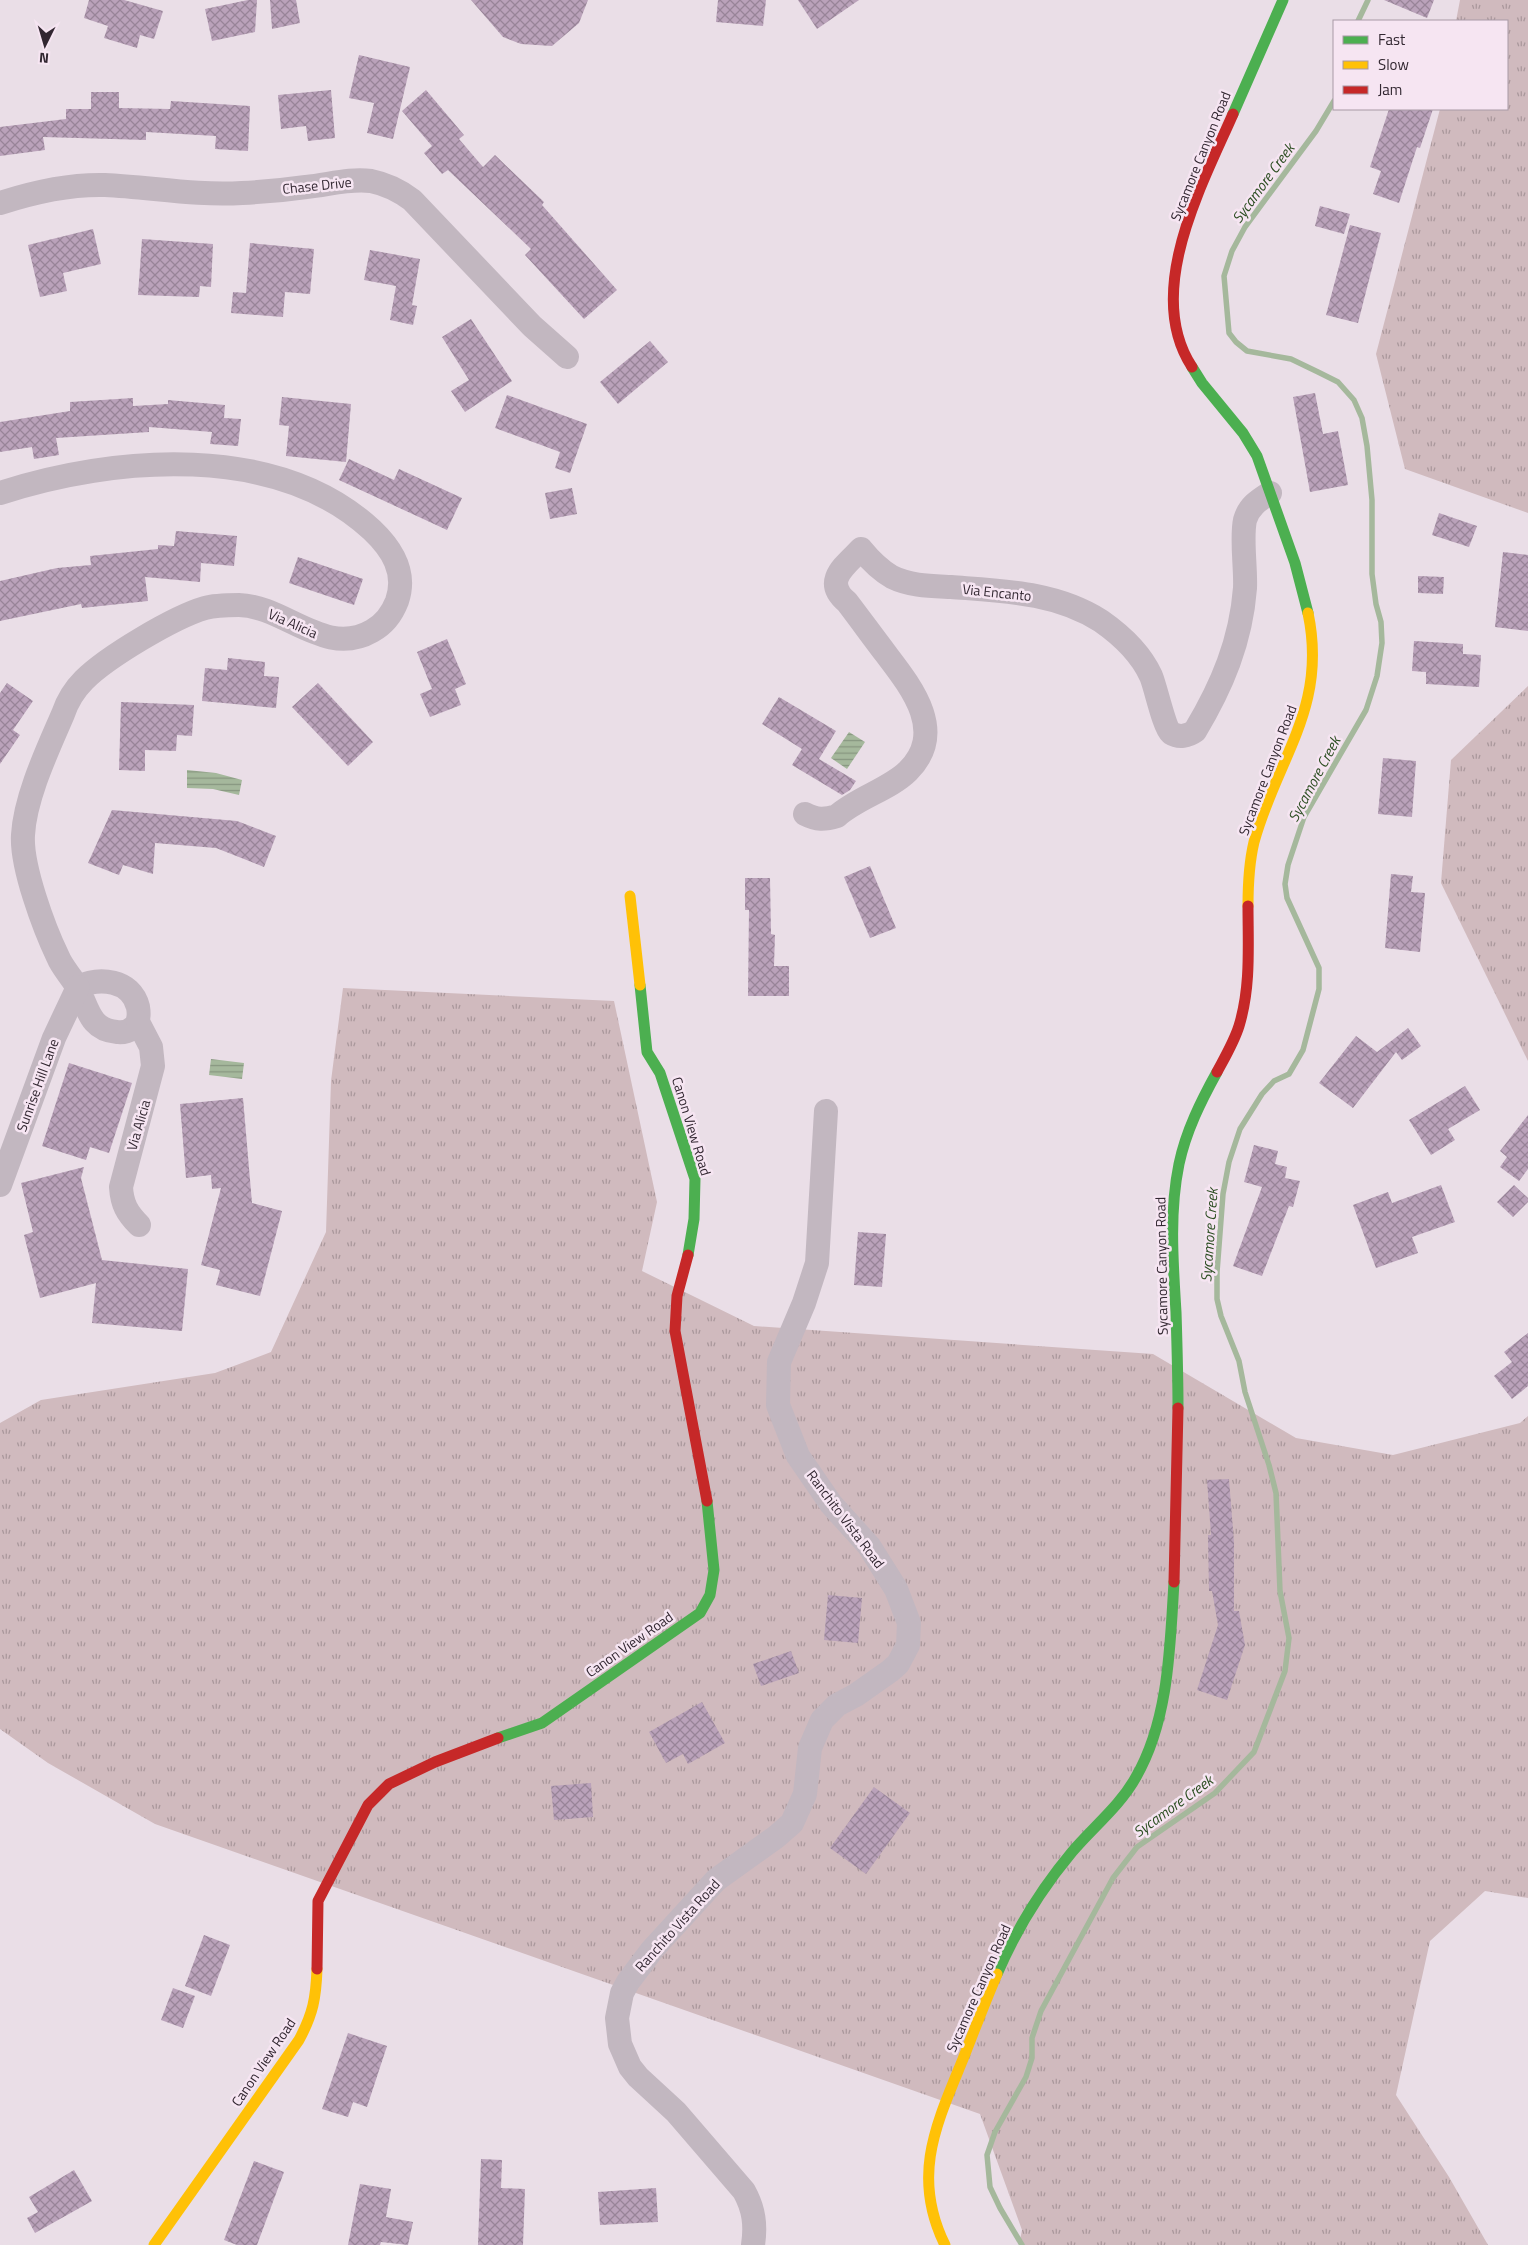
<svg xmlns="http://www.w3.org/2000/svg" width="1528" height="2245" viewBox="0 0 1528 2245" font-family="'Titillium Web',sans-serif">
<defs>
<pattern id="grass-tufts" width="24" height="20" patternUnits="userSpaceOnUse" patternTransform="scale(1.25)"><rect width="24" height="20" fill="#d0babe"/><path d="M3 7l-1-3M5 7V3M7 7l1-3M15 17l-1-3M17 17v-4M19 17l1-3" fill="none" stroke="#a9979b"/></pattern>
<pattern id="water-rules" width="6" height="5" patternUnits="userSpaceOnUse" patternTransform="scale(1.25)"><rect width="6" height="5" fill="#a5b89c"/><path d="M0 2.5h6" fill="none" stroke="#879680"/></pattern>
<pattern id="building-cross-hatch" width="8" height="8" patternUnits="userSpaceOnUse" patternTransform="scale(1.25)"><rect width="8" height="8" fill="#baa2ba"/><path d="M0 0l8 8M0 8l8-8" fill="none" stroke="#988498"/></pattern>
</defs>
<rect width="100%" height="100%" fill="#eadee7"/>
<g fill="url(#grass-tufts)">
<path d="M 1460,0 L 1528,0 L 1528,513 L 1405,469 L 1376,354 L 1440,109 L 1507,109 L 1507,21 L 1456,21 Z"/>
<path d="M 1528,686 L 1528,1061 L 1441,883 L 1451,760 Z"/>
<path d="M 343,988 L 614,1001 L 657,1202 L 642,1271 L 754,1326 L 1153,1354 L 1296,1438 L 1393,1455 L 1520,1423 L 1528,1416 L 1528,1898 L 1485,1891 L 1430,1941 L 1396,2095 L 1449,2177 L 1488,2245 L 1019,2245 L 1022,2230 L 980,2114 L 155,1824 L 48,1763 L 0,1729 L 0,1423 L 41,1400 L 215,1373 L 271,1352 L 326,1232 L 331,1081 Z"/>
</g>
<g fill="url(#water-rules)">
<path d="M 849,732 L 865,742 L 847,769 L 831,758 Z"/>
<path d="M 187,770 L 216,773 L 242,780 L 239,795 L 213,789 L 187,788 Z"/>
<path d="M 211,1059 L 244,1063 L 242,1079 L 209,1075 Z"/>
</g>
<g fill="none" stroke-linecap="round" stroke-linejoin="round">
<g stroke="#a5b89c" stroke-width="5.5">
<path d="M 1358,21 L 1368,0"/>
<path d="M 1022,2245 L 1000,2208 L 990,2187 L 987,2155 L 995,2132 L 1026,2077 L 1032,2058 L 1032,2038 L 1041,2011 L 1113,1878 L 1137,1847 L 1215,1793 L 1254,1752 L 1285,1671 L 1289,1638 L 1280,1591 L 1276,1493 L 1269,1465 L 1245,1392 L 1239,1361 L 1221,1316 L 1217,1299 L 1217,1272 L 1223,1194 L 1229,1162 L 1240,1129 L 1262,1094 L 1274,1081 L 1289,1074 L 1303,1050 L 1319,989 L 1319,968 L 1287,898 L 1285,884 L 1288,865 L 1304,817 L 1366,710 L 1377,676 L 1382,643 L 1381,622 L 1376,604 L 1372,574 L 1372,500 L 1367,446 L 1362,418 L 1354,400 L 1338,382 L 1318,372 L 1291,359 L 1247,351 L 1236,342 L 1229,333 L 1224,276 L 1232,251 L 1245,227 L 1316,131 L 1334,101"/>
</g>
</g>
<g fill="url(#building-cross-hatch)">
<path d="M 89,0 L 124,0 L 163,11 L 154,39 L 140,35 L 137,48 L 104,38 L 108,26 L 84,18 Z"/>
<path d="M 248,0 L 257,0 L 255,32 L 212,41 L 205,9 Z"/>
<path d="M 270,0 L 296,0 L 300,23 L 272,29 Z"/>
<path d="M 471,0 L 588,0 L 579,23 L 552,46 L 521,44 L 503,37 Z"/>
<path d="M 718,0 L 766,0 L 763,26 L 716,22 Z"/>
<path d="M 798,0 L 859,0 L 817,29 Z"/>
<path d="M 1384,0 L 1434,0 L 1427,18 Z"/>
<path d="M 359,55 L 410,67 L 393,139 L 367,133 L 374,103 L 349,98 Z"/>
<path d="M 331,90 L 335,138 L 308,141 L 306,126 L 281,129 L 278,95 Z"/>
<path d="M 426,90 L 464,135 L 459,139 L 483,167 L 495,155 L 544,202 L 542,205 L 617,290 L 584,319 L 525,255 L 531,249 L 448,170 L 442,174 L 424,153 L 432,146 L 402,111 Z"/>
<path d="M 91,92 L 119,92 L 119,108 L 170,109 L 171,101 L 250,106 L 248,151 L 215,149 L 216,136 L 146,132 L 146,140 L 43,137 L 45,150 L 0,156 L 0,127 L 66,119 L 66,109 L 91,109 Z"/>
<path d="M 1389,109 L 1433,109 L 1420,148 L 1417,147 L 1399,203 L 1373,194 L 1381,171 L 1370,167 Z"/>
<path d="M 1320,206 L 1350,214 L 1344,234 L 1315,226 Z"/>
<path d="M 1350,225 L 1381,233 L 1358,323 L 1326,315 Z"/>
<path d="M 93,229 L 101,264 L 63,273 L 67,291 L 40,297 L 28,245 Z"/>
<path d="M 142,239 L 213,244 L 211,287 L 200,286 L 199,297 L 138,295 Z"/>
<path d="M 250,243 L 314,249 L 310,294 L 285,292 L 283,317 L 231,313 L 233,292 L 246,293 Z"/>
<path d="M 370,250 L 420,259 L 412,305 L 417,306 L 413,325 L 390,320 L 396,286 L 364,280 Z"/>
<path d="M 471,319 L 512,381 L 465,412 L 451,391 L 469,380 L 442,337 Z"/>
<path d="M 650,341 L 668,362 L 618,404 L 600,382 Z"/>
<path d="M 1315,393 L 1323,434 L 1338,431 L 1348,485 L 1310,492 L 1293,397 Z"/>
<path d="M 507,395 L 587,424 L 570,473 L 555,468 L 560,452 L 495,428 Z"/>
<path d="M 282,397 L 351,404 L 346,462 L 286,456 L 289,426 L 279,425 Z"/>
<path d="M 133,398 L 133,406 L 168,404 L 168,400 L 225,405 L 224,418 L 241,419 L 238,446 L 210,444 L 212,432 L 149,427 L 149,432 L 56,438 L 59,455 L 34,459 L 32,447 L 0,452 L 0,422 L 70,411 L 70,402 Z"/>
<path d="M 349,459 L 394,480 L 399,469 L 462,498 L 447,530 L 339,480 Z"/>
<path d="M 572,488 L 577,514 L 550,519 L 545,493 Z"/>
<path d="M 1439,513 L 1477,526 L 1469,547 L 1432,535 Z"/>
<path d="M 176,531 L 237,536 L 234,566 L 201,563 L 200,582 L 145,577 L 148,601 L 82,608 L 81,604 L 0,621 L 0,581 L 57,568 L 91,565 L 90,556 L 158,549 L 158,545 L 174,546 Z"/>
<path d="M 1503,552 L 1528,555 L 1528,631 L 1495,627 Z"/>
<path d="M 298,557 L 363,579 L 354,605 L 289,583 Z"/>
<path d="M 1418,576 L 1444,577 L 1443,594 L 1418,593 Z"/>
<path d="M 447,639 L 466,684 L 455,689 L 461,705 L 430,717 L 420,694 L 432,689 L 417,652 Z"/>
<path d="M 1414,641 L 1463,644 L 1463,654 L 1481,655 L 1479,687 L 1426,684 L 1426,672 L 1412,671 Z"/>
<path d="M 228,658 L 265,662 L 264,676 L 279,677 L 276,708 L 202,701 L 205,668 L 227,670 Z"/>
<path d="M 7,683 L 33,701 L 13,730 L 20,735 L 0,764 L 0,693 Z"/>
<path d="M 318,683 L 373,742 L 348,766 L 292,707 Z"/>
<path d="M 779,697 L 836,731 L 819,759 L 856,781 L 850,790 L 842,795 L 792,765 L 802,749 L 762,724 Z"/>
<path d="M 121,702 L 194,705 L 192,736 L 177,735 L 176,751 L 145,750 L 145,771 L 119,770 Z"/>
<path d="M 1383,758 L 1416,761 L 1412,817 L 1378,814 Z"/>
<path d="M 112,810 L 237,821 L 276,836 L 264,867 L 216,848 L 155,843 L 153,874 L 123,865 L 119,875 L 88,863 Z"/>
<path d="M 870,866 L 896,928 L 870,938 L 844,877 Z"/>
<path d="M 1391,874 L 1413,876 L 1411,892 L 1425,893 L 1420,952 L 1385,948 Z"/>
<path d="M 745,878 L 770,878 L 771,934 L 775,935 L 774,966 L 789,966 L 789,996 L 748,996 L 749,910 L 745,910 Z"/>
<path d="M 1408,1028 L 1421,1046 L 1402,1060 L 1396,1052 L 1353,1108 L 1319,1083 L 1356,1036 L 1377,1052 Z"/>
<path d="M 69,1063 L 132,1083 L 109,1153 L 90,1147 L 86,1160 L 42,1146 Z"/>
<path d="M 1465,1086 L 1480,1110 L 1448,1129 L 1455,1140 L 1431,1155 L 1409,1120 Z"/>
<path d="M 243,1098 L 252,1203 L 282,1211 L 260,1296 L 216,1285 L 220,1270 L 201,1265 L 221,1188 L 212,1189 L 211,1175 L 186,1178 L 180,1104 Z"/>
<path d="M 1528,1115 L 1528,1169 L 1519,1181 L 1500,1167 L 1507,1157 L 1500,1151 Z"/>
<path d="M 1254,1145 L 1278,1151 L 1275,1164 L 1287,1167 L 1285,1178 L 1300,1181 L 1293,1207 L 1289,1206 L 1262,1276 L 1233,1266 L 1262,1187 L 1244,1182 Z"/>
<path d="M 84,1167 L 81,1178 L 102,1260 L 188,1269 L 182,1331 L 92,1323 L 96,1283 L 40,1298 L 24,1235 L 33,1232 L 21,1183 Z"/>
<path d="M 1441,1185 L 1455,1222 L 1412,1237 L 1418,1253 L 1376,1268 L 1353,1205 L 1388,1192 L 1392,1203 Z"/>
<path d="M 1514,1185 L 1528,1198 L 1528,1202 L 1513,1217 L 1497,1202 Z"/>
<path d="M 858,1232 L 886,1234 L 882,1287 L 854,1285 Z"/>
<path d="M 1528,1333 L 1528,1386 L 1512,1399 L 1494,1376 L 1512,1362 L 1504,1352 Z"/>
<path d="M 1229,1479 L 1234,1542 L 1234,1611 L 1239,1611 L 1245,1645 L 1227,1700 L 1197,1690 L 1218,1625 L 1212,1591 L 1209,1591 L 1208,1535 L 1211,1535 L 1207,1480 Z"/>
<path d="M 828,1595 L 862,1598 L 858,1643 L 824,1640 Z"/>
<path d="M 791,1651 L 799,1673 L 761,1686 L 753,1664 Z"/>
<path d="M 702,1702 L 725,1743 L 688,1764 L 683,1754 L 666,1763 L 649,1732 Z"/>
<path d="M 591,1783 L 593,1817 L 554,1820 L 551,1786 Z"/>
<path d="M 874,1787 L 910,1813 L 866,1874 L 830,1848 Z"/>
<path d="M 204,1935 L 230,1945 L 211,1996 L 185,1986 Z"/>
<path d="M 173,1988 L 195,1996 L 183,2028 L 161,2020 Z"/>
<path d="M 348,2033 L 387,2046 L 367,2107 L 353,2102 L 348,2117 L 322,2109 Z"/>
<path d="M 481,2159 L 502,2160 L 501,2188 L 525,2189 L 523,2245 L 478,2245 Z"/>
<path d="M 254,2161 L 284,2172 L 257,2245 L 237,2245 L 224,2240 Z"/>
<path d="M 74,2170 L 92,2201 L 35,2233 L 27,2218 L 38,2212 L 29,2197 Z"/>
<path d="M 360,2184 L 391,2189 L 386,2217 L 413,2222 L 408,2245 L 381,2242 L 380,2245 L 348,2245 Z"/>
<path d="M 656,2188 L 658,2222 L 600,2225 L 598,2192 Z"/>
</g>
<g fill="none" stroke-linecap="round" stroke-linejoin="round">
<g stroke="#c2b7c0" stroke-width="24">
<path d="M 0,203 C 34,192 69,184 105,185 C 150,187 196,196 242,193 C 263,192 285,190 306,187 C 328,185 349,178 371,181 C 386,184 400,191 412,200 L 532,326 L 567,357"/>
<path d="M 0,493 C 114,456 277,442 372,530 C 392,549 407,572 397,601 C 392,614 383,625 372,631 C 325,658 285,606 239,605 C 228,605 215,605 205,608 C 174,617 107,657 84,680 C 75,689 67,702 63,714 C 48,749 25,797 23,835 C 21,866 44,928 58,957 C 62,967 70,975 76,985 C 88,1005 88,1030 117,1032 C 123,1033 130,1031 135,1026 C 139,1021 139,1013 138,1007 C 131,979 99,977 78,987"/>
<path d="M 805,814 C 817,820 824,820 837,816 C 857,798 890,789 908,771 C 947,732 912,688 886,654 C 873,637 860,619 847,602 C 822,581 845,566 861,549 C 870,560 880,570 892,577 C 910,586 932,586 951,587 C 1003,591 1056,592 1101,621 C 1121,635 1141,654 1151,676 C 1156,688 1164,727 1171,733 C 1179,738 1188,736 1195,731 C 1222,686 1241,641 1245,588 C 1246,568 1241,538 1245,520 C 1249,506 1259,500 1270,493"/>
<path d="M 138,1022 L 151,1047 L 153,1066 L 121,1187 C 122,1204 127,1213 139,1225"/>
<path d="M 0,1185 L 54,1038 L 78,987"/>
<path d="M 753,2245 C 756,2225 754,2209 744,2191 L 676,2112 L 638,2077 L 630,2067 L 620,2044 L 617,2018 L 622,1993 L 628,1982 L 652,1950 L 716,1880 L 776,1837 L 792,1823 L 805,1794 L 810,1748 L 822,1720 L 837,1705 L 856,1695 L 890,1671 L 898,1664 L 908,1645 L 909,1623 L 896,1589 L 869,1546 L 831,1504 L 798,1456 L 778,1405 L 779,1362 L 804,1303 L 817,1263 L 826,1111"/>
</g>
<g stroke="#4caf50" stroke-width="11">
<path d="M 1233,114 L 1283,0"/>
<path d="M 1192,367 L 1202,383 L 1243,433 L 1257,456 L 1295,563 L 1308,613"/>
<path d="M 640,985 L 647,1052 L 660,1073 L 695,1179 L 694,1219 L 688,1255"/>
<path d="M 1178,1408 C 1178,1376 1177,1344 1176,1312 C 1173,1263 1169,1213 1179,1164 C 1186,1131 1201,1101 1217,1072"/>
<path d="M 498,1738 L 542,1723 L 700,1613 L 710,1595 L 714,1570 L 707,1501"/>
<path d="M 997,1974 C 1016,1930 1041,1889 1072,1852 C 1093,1827 1120,1806 1136,1777 C 1169,1720 1170,1646 1174,1582"/>
</g>
<g stroke="#ffc107" stroke-width="11">
<path d="M 630,896 L 640,985"/>
<path d="M 1248,906 C 1248,885 1249,863 1254,842 C 1277,758 1328,708 1308,613"/>
<path d="M 154,2245 L 299,2040 C 313,2014 316,1998 317,1969"/>
<path d="M 945,2245 C 911,2176 936,2125 963,2059 C 974,2031 985,2002 997,1974"/>
</g>
<g stroke="#c62828" stroke-width="11">
<path d="M 1192,367 C 1143,292 1202,185 1233,114"/>
<path d="M 1217,1072 C 1225,1057 1234,1042 1239,1026 C 1251,987 1248,946 1248,906"/>
<path d="M 688,1255 L 677,1296 L 675,1331 L 707,1501"/>
<path d="M 1174,1582 L 1178,1408"/>
<path d="M 317,1969 L 318,1901 L 368,1805 L 389,1784 L 435,1762 L 498,1738"/>
</g>
</g>
<g text-anchor="middle" dominant-baseline="central" stroke-width="5" stroke-linejoin="round" paint-order="stroke">
<g font-size="14" fill="#322731" stroke="#f6e5f2">
<text transform="translate(1200 156) rotate(-68)">Sycamore Canyon Road</text>
<text transform="translate(317 185) rotate(-6)">Chase Drive</text>
<text transform="translate(997 592) rotate(6)">Via Encanto</text>
<text transform="translate(293 623) rotate(24)">Via Alicia</text>
<text transform="translate(1267 770) rotate(-69)">Sycamore Canyon Road</text>
<text transform="translate(37 1085) rotate(-70)">Sunrise Hill Lane</text>
<text transform="translate(138 1125) rotate(-74)">Via Alicia</text>
<text transform="translate(692 1126) rotate(73)">Canon View Road</text>
<text transform="translate(1161 1266) rotate(-91)">Sycamore Canyon Road</text>
<text transform="translate(846 1519) rotate(53)">Ranchito Vista Road</text>
<text transform="translate(629 1644) rotate(-35)">Canon View Road</text>
<text transform="translate(677 1925) rotate(-48)">Ranchito Vista Road</text>
<text transform="translate(978 1988) rotate(-66)">Sycamore Canyon Road</text>
<text transform="translate(263 2062) rotate(-56)">Canon View Road</text>
</g>
<g font-size="15" font-style="italic" fill="#2c4e22" stroke="#f6e5f2">
<text transform="translate(1263 183) rotate(-54)">Sycamore Creek</text>
<text transform="translate(1314 779) rotate(-62)">Sycamore Creek</text>
<text transform="translate(1209 1235) rotate(-86)">Sycamore Creek</text>
<text transform="translate(1173 1806) rotate(-36)">Sycamore Creek</text>
</g>
</g>
<rect x="1333" y="20" width="175" height="90" fill="#f6e5f2" stroke="#a899a5"/>
<rect x="1343" y="36" width="25" height="8" fill="#4caf50" stroke="#a899a5"/>
<text x="1378" y="45" font-size="15" fill="#322731">Fast</text>
<rect x="1343" y="61" width="25" height="8" fill="#ffc107" stroke="#a899a5"/>
<text x="1378" y="70" font-size="15" fill="#322731">Slow</text>
<rect x="1343" y="86" width="25" height="8" fill="#c62828" stroke="#a899a5"/>
<text x="1378" y="95" font-size="15" fill="#322731">Jam</text>
<g transform="translate(45 45) rotate(185)" stroke="#f6e5f2" stroke-width="4" paint-order="stroke">
<path d="M0-4L9 19L0 12L-9 19Z" fill="#322731"/>
<text y="-8" font-size="14" font-weight="bold" text-anchor="middle" fill="#322731">N</text>
</g>
</svg>
